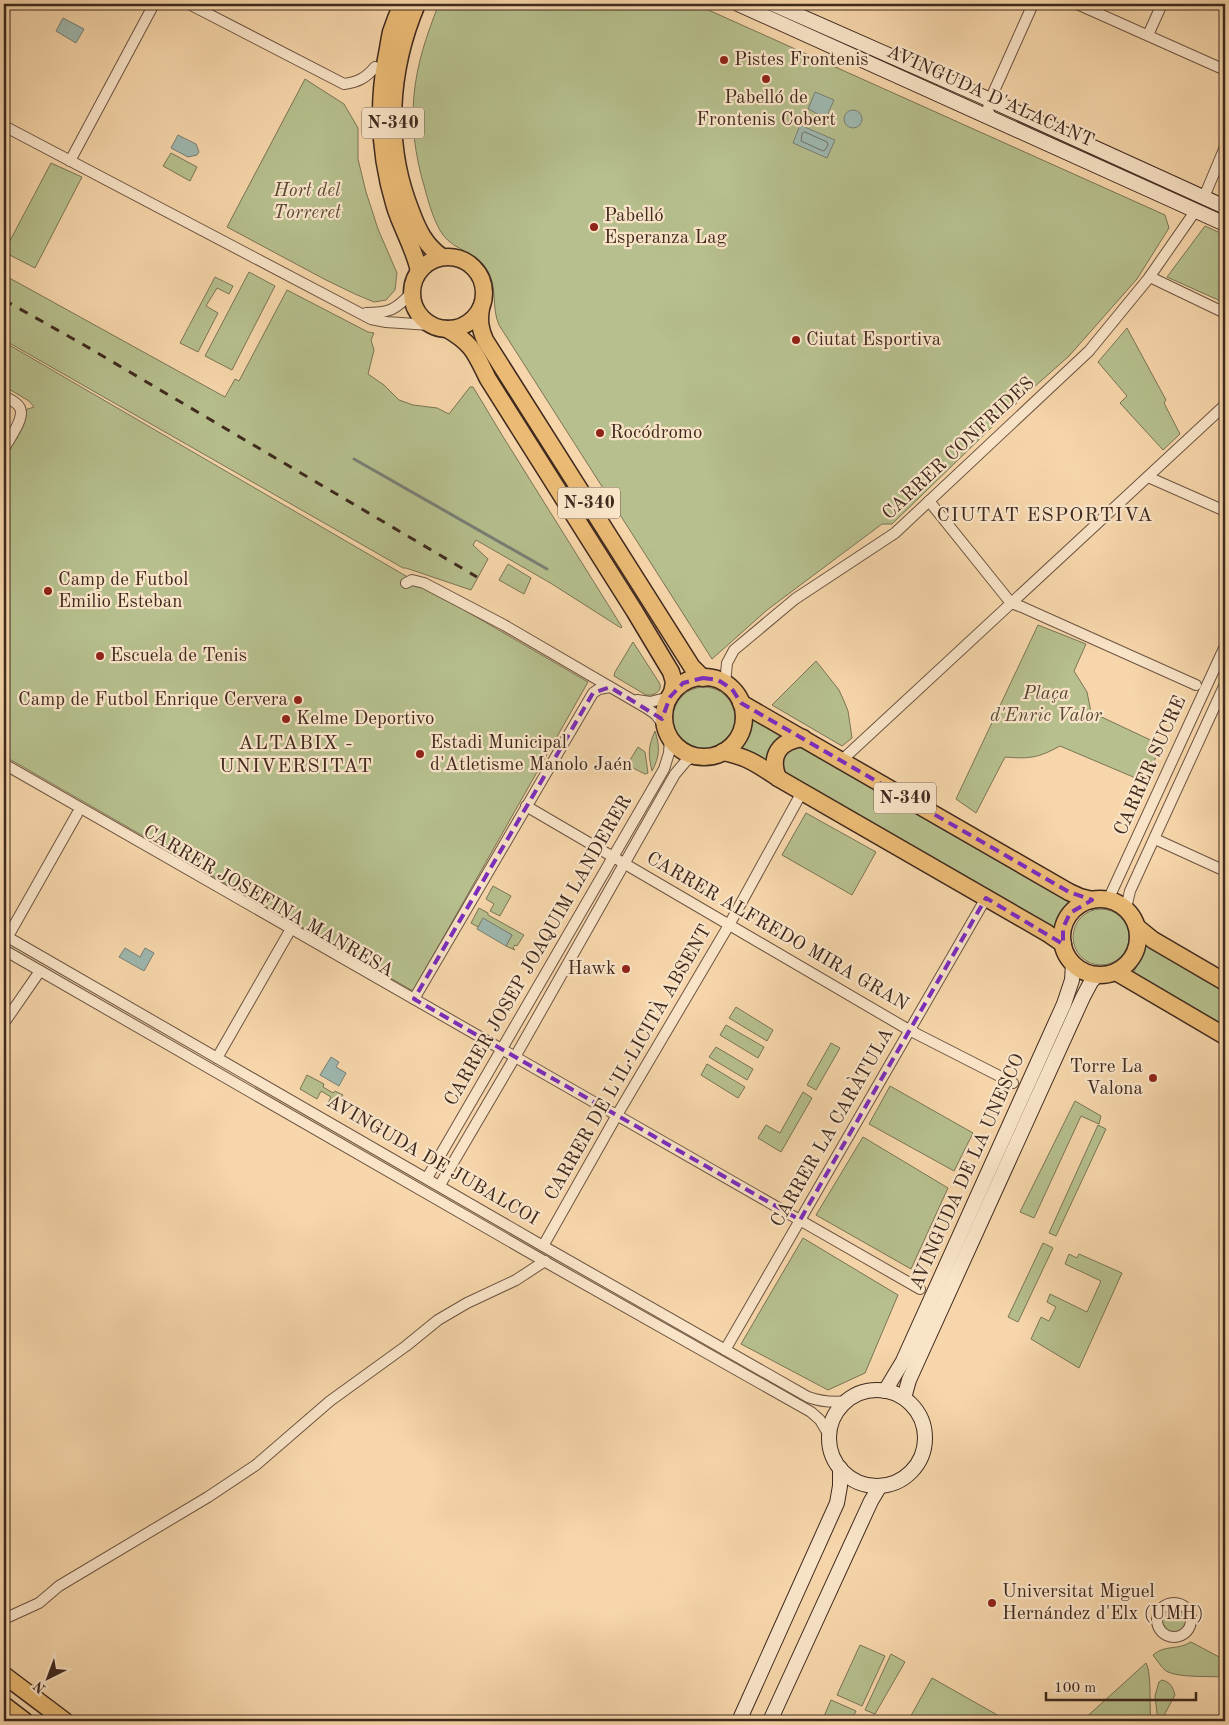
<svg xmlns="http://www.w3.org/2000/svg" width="1229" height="1725" viewBox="0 0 1229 1725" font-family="'Old Standard TT',serif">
<rect width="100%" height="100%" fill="#f6d6aa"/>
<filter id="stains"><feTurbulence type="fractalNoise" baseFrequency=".004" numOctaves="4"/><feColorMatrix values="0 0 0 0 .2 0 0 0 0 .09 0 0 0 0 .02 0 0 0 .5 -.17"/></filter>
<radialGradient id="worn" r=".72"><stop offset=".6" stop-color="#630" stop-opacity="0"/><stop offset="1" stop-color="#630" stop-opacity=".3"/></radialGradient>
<g fill="#b6bf8d" stroke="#7a7456">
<path d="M 439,4 L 695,4 L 1165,215 L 1169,228 L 1137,279 L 1069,356 L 1024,396 L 892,524 L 882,524 L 767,610 L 712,659 L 499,325 C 491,307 498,287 487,270 C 477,252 455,251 443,235 C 434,222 429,204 425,189 C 404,119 412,70 439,4 Z"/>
<path d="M 305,79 L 344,104 L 358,128 L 358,159 L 366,192 L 378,229 L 397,273 L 395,290 L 386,300 L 374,302 L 355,294 L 324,279 L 227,227 Z"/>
<path d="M 171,153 L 197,167 L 190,181 L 163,166 Z"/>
<path d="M 51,163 L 82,177 L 35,268 L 4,252 Z"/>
<path d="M 1205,226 L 1225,235 L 1225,303 L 1167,277 Z"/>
<path d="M 249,272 L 275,286 L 232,370 L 205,356 Z"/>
<path d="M 4,275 L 225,397 L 235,379 L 239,381 L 287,290 L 368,332 L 374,333 L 371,340 L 374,350 L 368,374 L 384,385 L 399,400 L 413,405 L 437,408 L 449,414 L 470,387 L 473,387 L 502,435 L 622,627 L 621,628 L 552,584 L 476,540 L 473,545 L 488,559 L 471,590 L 406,568 L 403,568 L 4,340 Z"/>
<path d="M 215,277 L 233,286 L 229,294 L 217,288 L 206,306 L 218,313 L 198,352 L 180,343 Z"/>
<path d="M 1127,328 L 1166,400 L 1164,403 L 1180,434 L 1163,450 L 1120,403 L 1127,396 L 1098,362 Z"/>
<path d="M 4,342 L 588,682 L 413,991 L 4,756 L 4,455 L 25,416 L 25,410 L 34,407 L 29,401 L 4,386 Z"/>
<path d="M 508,564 L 531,578 L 524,594 L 499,580 Z"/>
<path d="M 1038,625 L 1086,644 L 1074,671 L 1087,692 L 1091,712 L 1161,745 L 1145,782 L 1060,746 C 1038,758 1030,759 1005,757 L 976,813 L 956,799 Z"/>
<path d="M 633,642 L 660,684 C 662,692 653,696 646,695 L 614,676 L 615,672 Z"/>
<path d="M 816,661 L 839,690 L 844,701 L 848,711 L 852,738 L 842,746 L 772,705 Z"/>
<circle cx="704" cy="718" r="31"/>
<path d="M 750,714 L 786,734 L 770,765 L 738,749 L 748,730 Z"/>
<path d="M 655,731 C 660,747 660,756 652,771 C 648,754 648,747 655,731 Z"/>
<path d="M 800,742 L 1073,898 L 1061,913 L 1055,931 L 782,775 L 784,747 Z"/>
<path d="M 638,747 L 645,752 L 648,773 L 645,774 L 627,765 Z"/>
<path d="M 806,813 L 876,852 L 852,895 L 782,855 Z"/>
<path d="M 493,886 L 511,896 L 500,916 L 490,911 L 494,904 L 486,899 Z"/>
<path d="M 479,908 L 488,913 L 488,915 L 524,935 L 517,946 L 515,945 L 513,948 L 515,950 L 506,946 L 512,935 L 483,919 L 478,927 L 471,923 Z"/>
<circle cx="1101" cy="937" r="28"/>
<path d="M 1146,944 L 1225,990 L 1225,1035 L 1130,981 Z"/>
<path d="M 736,1007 L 773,1030 L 767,1041 L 729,1018 Z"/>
<path d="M 726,1025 L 764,1047 L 758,1058 L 720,1035 Z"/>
<path d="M 831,1043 L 840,1048 L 816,1090 L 807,1085 Z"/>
<path d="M 716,1047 L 753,1069 L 747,1080 L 709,1057 Z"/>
<path d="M 707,1064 L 745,1087 L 738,1098 L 701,1075 Z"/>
<path d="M 307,1075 L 324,1084 L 323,1087 L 333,1093 L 335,1091 L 343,1095 L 335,1109 L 327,1105 L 331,1097 L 321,1091 L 317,1099 L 300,1089 Z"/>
<path d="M 890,1086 L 973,1133 L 954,1171 L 869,1124 Z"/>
<path d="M 803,1092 L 812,1098 L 781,1152 L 758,1138 L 766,1125 L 780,1133 Z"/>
<path d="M 1075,1101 L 1101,1116 L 1099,1124 L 1081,1116 L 1034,1218 L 1020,1212 Z"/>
<path d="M 1098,1125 L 1106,1129 L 1056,1236 L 1049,1233 Z"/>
<path d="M 863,1137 L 948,1188 L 911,1269 L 816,1215 Z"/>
<path d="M 803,1238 L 898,1295 L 865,1373 L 828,1390 L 741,1344 Z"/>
<path d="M 1043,1243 L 1053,1248 L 1018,1322 L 1008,1317 Z"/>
<path d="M 1069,1254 L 1077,1258 L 1079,1254 L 1122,1273 L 1079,1368 L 1031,1339 L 1041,1317 L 1049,1321 L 1056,1307 L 1047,1302 L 1050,1294 L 1087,1312 L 1101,1281 L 1065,1264 Z"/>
<circle cx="1174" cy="1620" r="12"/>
<path d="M 1191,1642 L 1221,1658 L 1224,1671 L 1223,1677 C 1209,1676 1178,1678 1166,1671 C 1161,1667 1157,1660 1153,1655 C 1166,1644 1176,1651 1191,1642 Z"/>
<path d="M 860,1645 L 885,1656 L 862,1706 L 837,1695 Z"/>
<path d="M 891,1654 L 905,1662 L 875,1714 L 865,1710 Z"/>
<path d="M 1146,1663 C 1152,1674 1149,1706 1151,1721 L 1082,1721 Z"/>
<path d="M 932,1678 L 1008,1721 L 908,1721 Z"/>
<path d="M 1162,1680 C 1170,1682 1173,1687 1175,1695 L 1161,1721 L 1158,1721 L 1155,1696 L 1159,1682 Z"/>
<path d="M 831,1700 L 856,1711 L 851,1721 L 822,1721 Z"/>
</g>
<g fill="#9eb8af" stroke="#787f75">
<path d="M 63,18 L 84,29 L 76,43 L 56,31 Z"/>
<path d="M 815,92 L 834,100 L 826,118 L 808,109 Z"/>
<circle cx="853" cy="119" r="9"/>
<path d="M 800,125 L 835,140 L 827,158 L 793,143 Z"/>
<path d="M 178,135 L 196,144 L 199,152 L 197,155 L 188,157 L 171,148 Z"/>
<path d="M 483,918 L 512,935 L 506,946 L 477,929 Z"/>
<path d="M 125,948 L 140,957 L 145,948 L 154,953 L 144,971 L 119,957 Z"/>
<path d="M 331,1057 L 339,1062 L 336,1067 L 346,1073 L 339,1086 L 320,1075 Z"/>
</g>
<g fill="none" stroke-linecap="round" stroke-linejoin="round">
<path stroke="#6e7066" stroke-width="1" d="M 805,132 L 827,142 L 828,145 L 825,150 L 823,151 L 801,141 L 802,134 Z"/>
<path stroke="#787f75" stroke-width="3" d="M 354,459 L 547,569"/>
<g stroke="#6d5441" stroke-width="12">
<g id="minor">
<path d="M 189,4 L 344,84 C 358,82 366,78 375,67"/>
<path d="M 1077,4 L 1225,70"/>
<path d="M 1148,35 L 1162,4"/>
<path d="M 990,118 L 988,108 L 990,100 L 1033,4"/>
<path d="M 4,126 L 371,319 L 386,322 L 430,325"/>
<path d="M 70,161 L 154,4"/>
<path d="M 1204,197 L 1225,147"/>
<path d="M 1150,277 L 1225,313"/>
<path d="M 366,313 C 389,313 396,310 412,292"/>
<path d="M 4,396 C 9,399 17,402 20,408 C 25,419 9,439 4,449"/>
<path d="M 1148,477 L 1225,511"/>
<path d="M 929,501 L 1011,603 L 1022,607 L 1196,685"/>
<path d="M 406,583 L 412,580 L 424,583 L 504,625 L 648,709 L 655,714 L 665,726"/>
<path d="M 725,684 L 727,663 L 734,650 L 795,599 L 895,533 L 1089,351 L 1148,279 L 1196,210"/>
<path d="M 637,700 L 650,702 L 670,697"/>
<path d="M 841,761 L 1225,405"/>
<path d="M 4,764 L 920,1289"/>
<path d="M 526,806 L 909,1030 L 1013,1083"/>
<path d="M 1155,839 L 1225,871"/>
<path d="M 1108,900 L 1225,646"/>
<path d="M 1126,908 L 1130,891 L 1225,684"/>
<path d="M 4,935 L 543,1246 L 808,1397 C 822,1402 833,1403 847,1401"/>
<path d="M 7,938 L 77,814"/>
<path d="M 4,950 L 551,1265 L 811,1412 L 820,1420 L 830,1437"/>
<path d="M 414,999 L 593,693 L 599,689 L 610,687"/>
<path d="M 4,1023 L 40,971"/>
<path d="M 217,1058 L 288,934"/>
<path d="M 427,1178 L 664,769 L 669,753 L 670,738"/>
<path d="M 440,1185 L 515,1057 L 675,774 L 686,761 L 694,756"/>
<path d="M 543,1246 L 617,1115 L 729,925 L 802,792"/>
<path d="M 725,1350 L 986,898"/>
<circle cx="1174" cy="1620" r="17"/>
<path d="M 4,1619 L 39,1603 L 59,1586 L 208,1497 L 256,1465 L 330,1401 L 406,1346 L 438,1320 L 467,1303 L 516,1280 L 545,1261"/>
</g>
</g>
<g stroke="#3f291e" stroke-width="16">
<g id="secondary">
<path d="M 738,4 L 1225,224"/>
<path d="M 773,4 L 979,95 L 1225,207"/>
<circle cx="877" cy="1438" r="48"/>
<path d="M 885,1391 L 903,1361 L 1064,1004 L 1072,980 L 1073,964"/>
<path d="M 904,1398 L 909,1380 L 1083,997 L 1091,982 L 1097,975"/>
<path d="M 739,1721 L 837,1503 L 840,1486 L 840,1468"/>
<path d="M 770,1721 L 871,1501 L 880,1486"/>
</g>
</g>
<g stroke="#3f291e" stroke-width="19">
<g id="primary">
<path d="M 4,1675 L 65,1721"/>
<path d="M 4,1705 L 25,1721"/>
</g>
</g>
<g stroke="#3f291e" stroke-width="19">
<g id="trunk">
<path d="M 402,4 C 398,13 394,23 391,32 C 389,41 388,50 386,59 C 377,109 380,158 395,207 C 402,229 414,248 419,271"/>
<path d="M 417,4 C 389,70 384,144 411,211 C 418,230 425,245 442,257"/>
<circle cx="448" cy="293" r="36"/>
<path d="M 481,308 C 479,321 480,329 485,340 L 692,667 L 703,678"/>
<path d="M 447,329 C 473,344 475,353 488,379 L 635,612 L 671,672 L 674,682 L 672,693"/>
<circle cx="704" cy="717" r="40"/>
<path d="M 741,703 L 1069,892 L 1080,897 L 1092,900"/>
<path d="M 723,752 C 748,757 757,764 778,778 L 1047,933 L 1063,944"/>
<path d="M 778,778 C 769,756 779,741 803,738"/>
<circle cx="1100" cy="937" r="38"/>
<path d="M 1137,927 L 1153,940 L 1225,982"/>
<path d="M 1116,972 L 1225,1036"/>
</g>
</g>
<use href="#minor" stroke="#f9e4c8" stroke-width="10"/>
<use href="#secondary" stroke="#f9e4c8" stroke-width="14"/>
<use href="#primary" stroke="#ebbb75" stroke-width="16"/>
<use href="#trunk" stroke="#ebbb75" stroke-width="16"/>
<path stroke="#3f291e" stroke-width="3" stroke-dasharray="9 9" stroke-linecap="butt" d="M 4,300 L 84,345 L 477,577"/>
</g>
<path fill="none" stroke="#7b2cbf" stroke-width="4" stroke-dasharray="10 6" stroke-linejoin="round" d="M 703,678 L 718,680 L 732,689 L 741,703 L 1069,892 L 1092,900 L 1070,913 L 1063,928 L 1063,944 L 986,898 L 800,1220 L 414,999 L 593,693 L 610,687 L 662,719 L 670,697 L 683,683 Z"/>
<g fill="#8f2418" stroke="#f9e4c8" stroke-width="2">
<circle cx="724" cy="60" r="5"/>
<circle cx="766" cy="79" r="5"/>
<circle cx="594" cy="227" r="5"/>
<circle cx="796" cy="340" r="5"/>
<circle cx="600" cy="433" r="5"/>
<circle cx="48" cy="591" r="5"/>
<circle cx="100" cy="656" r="5"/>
<circle cx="298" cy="700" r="5"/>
<circle cx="286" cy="719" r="5"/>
<circle cx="420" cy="754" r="5"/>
<circle cx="626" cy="969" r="5"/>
<circle cx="1153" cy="1078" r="5"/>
<circle cx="992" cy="1603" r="5"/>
</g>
<g text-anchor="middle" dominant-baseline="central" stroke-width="4.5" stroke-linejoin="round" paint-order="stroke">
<g fill="#f9e4c8" stroke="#776151" stroke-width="1">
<rect x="362" y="107.5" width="62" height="31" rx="4"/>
<rect x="558" y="487.5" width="62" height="31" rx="4"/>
<rect x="874" y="782.5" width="62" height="31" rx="4"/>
</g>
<g font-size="18" font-weight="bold" fill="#3f291e">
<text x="393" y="123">N-340</text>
<text x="589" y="503">N-340</text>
<text x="905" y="798">N-340</text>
</g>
<g font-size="19" fill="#3f291e" stroke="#f9e4c8" text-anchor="start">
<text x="734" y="60">Pistes Frontenis</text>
<text x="766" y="98" text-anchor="middle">Pabelló de<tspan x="766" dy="22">Frontenis Cobert</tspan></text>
<text x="604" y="216">Pabelló<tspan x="604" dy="22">Esperanza Lag</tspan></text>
<text x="806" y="340">Ciutat Esportiva</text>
<text x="610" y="433">Rocódromo</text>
<text x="58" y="580">Camp de Futbol<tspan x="58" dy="22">Emilio Esteban</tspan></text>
<text x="110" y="656">Escuela de Tenis</text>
<text x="288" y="700" text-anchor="end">Camp de Futbol Enrique Cervera</text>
<text x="296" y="719">Kelme Deportivo</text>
<text x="430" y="743">Estadi Municipal<tspan x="430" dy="22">d'Atletisme Manolo Jaén</tspan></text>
<text x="616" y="969" text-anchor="end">Hawk</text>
<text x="1143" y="1067" text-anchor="end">Torre La<tspan x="1143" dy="22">Valona</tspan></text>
<text x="1002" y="1592">Universitat Miguel<tspan x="1002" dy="22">Hernández d'Elx (UMH)</tspan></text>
</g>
<g font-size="19" fill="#3f291e" stroke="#f9e4c8">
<text transform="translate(990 97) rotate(24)">AVINGUDA D'ALACANT</text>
<text transform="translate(959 449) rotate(-43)">CARRER CONFRIDES</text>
<text transform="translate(1151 766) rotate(-66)">CARRER SUCRE</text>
<text transform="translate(268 902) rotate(30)">CARRER JOSEFINA MANRESA</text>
<text transform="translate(777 932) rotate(30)">CARRER ALFREDO MIRA GRAN</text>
<text transform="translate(539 951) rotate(-60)">CARRER JOSEP JOAQUIM LANDERER</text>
<text transform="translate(629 1063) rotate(-60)">CARRER DE L'IL·LICITÀ ABSENT</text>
<text transform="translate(833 1128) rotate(-60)">CARRER LA CARÀTULA</text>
<text transform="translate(432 1161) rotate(30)">AVINGUDA DE JUBALCOI</text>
<text transform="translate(968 1172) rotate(-66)">AVINGUDA DE LA UNESCO</text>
</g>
<g font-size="19" font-style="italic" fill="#574734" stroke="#f9e4c8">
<text x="307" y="191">Hort del<tspan x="307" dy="22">Torreret</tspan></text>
<text x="1046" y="694">Plaça<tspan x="1046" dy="22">d'Enric Valor</tspan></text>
</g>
<g font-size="20" letter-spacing="1" fill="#3f291e" stroke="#f9e4c8">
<text x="1045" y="516">CIUTAT ESPORTIVA</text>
<text x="296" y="744">ALTABIX -<tspan x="296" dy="23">UNIVERSITAT</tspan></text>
</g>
</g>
<rect width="1229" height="1725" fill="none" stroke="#f6d6aa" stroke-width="20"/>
<rect x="5" y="5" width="1219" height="1715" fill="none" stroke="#3f291e" stroke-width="2.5"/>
<rect x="10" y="10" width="1209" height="1705" fill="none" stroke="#3f291e"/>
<g transform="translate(48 1678) rotate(222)" stroke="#f9e4c8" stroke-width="4" paint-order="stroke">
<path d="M0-4L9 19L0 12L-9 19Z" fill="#3f291e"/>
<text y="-8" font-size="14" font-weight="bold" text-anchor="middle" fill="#3f291e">N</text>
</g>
<path d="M1046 1692v8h150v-8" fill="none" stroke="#3f291e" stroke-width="2.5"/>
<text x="1054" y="1692" font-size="15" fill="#3f291e" stroke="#f9e4c8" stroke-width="4" paint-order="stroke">100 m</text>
<rect width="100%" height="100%" filter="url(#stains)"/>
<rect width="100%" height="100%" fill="url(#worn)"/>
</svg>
